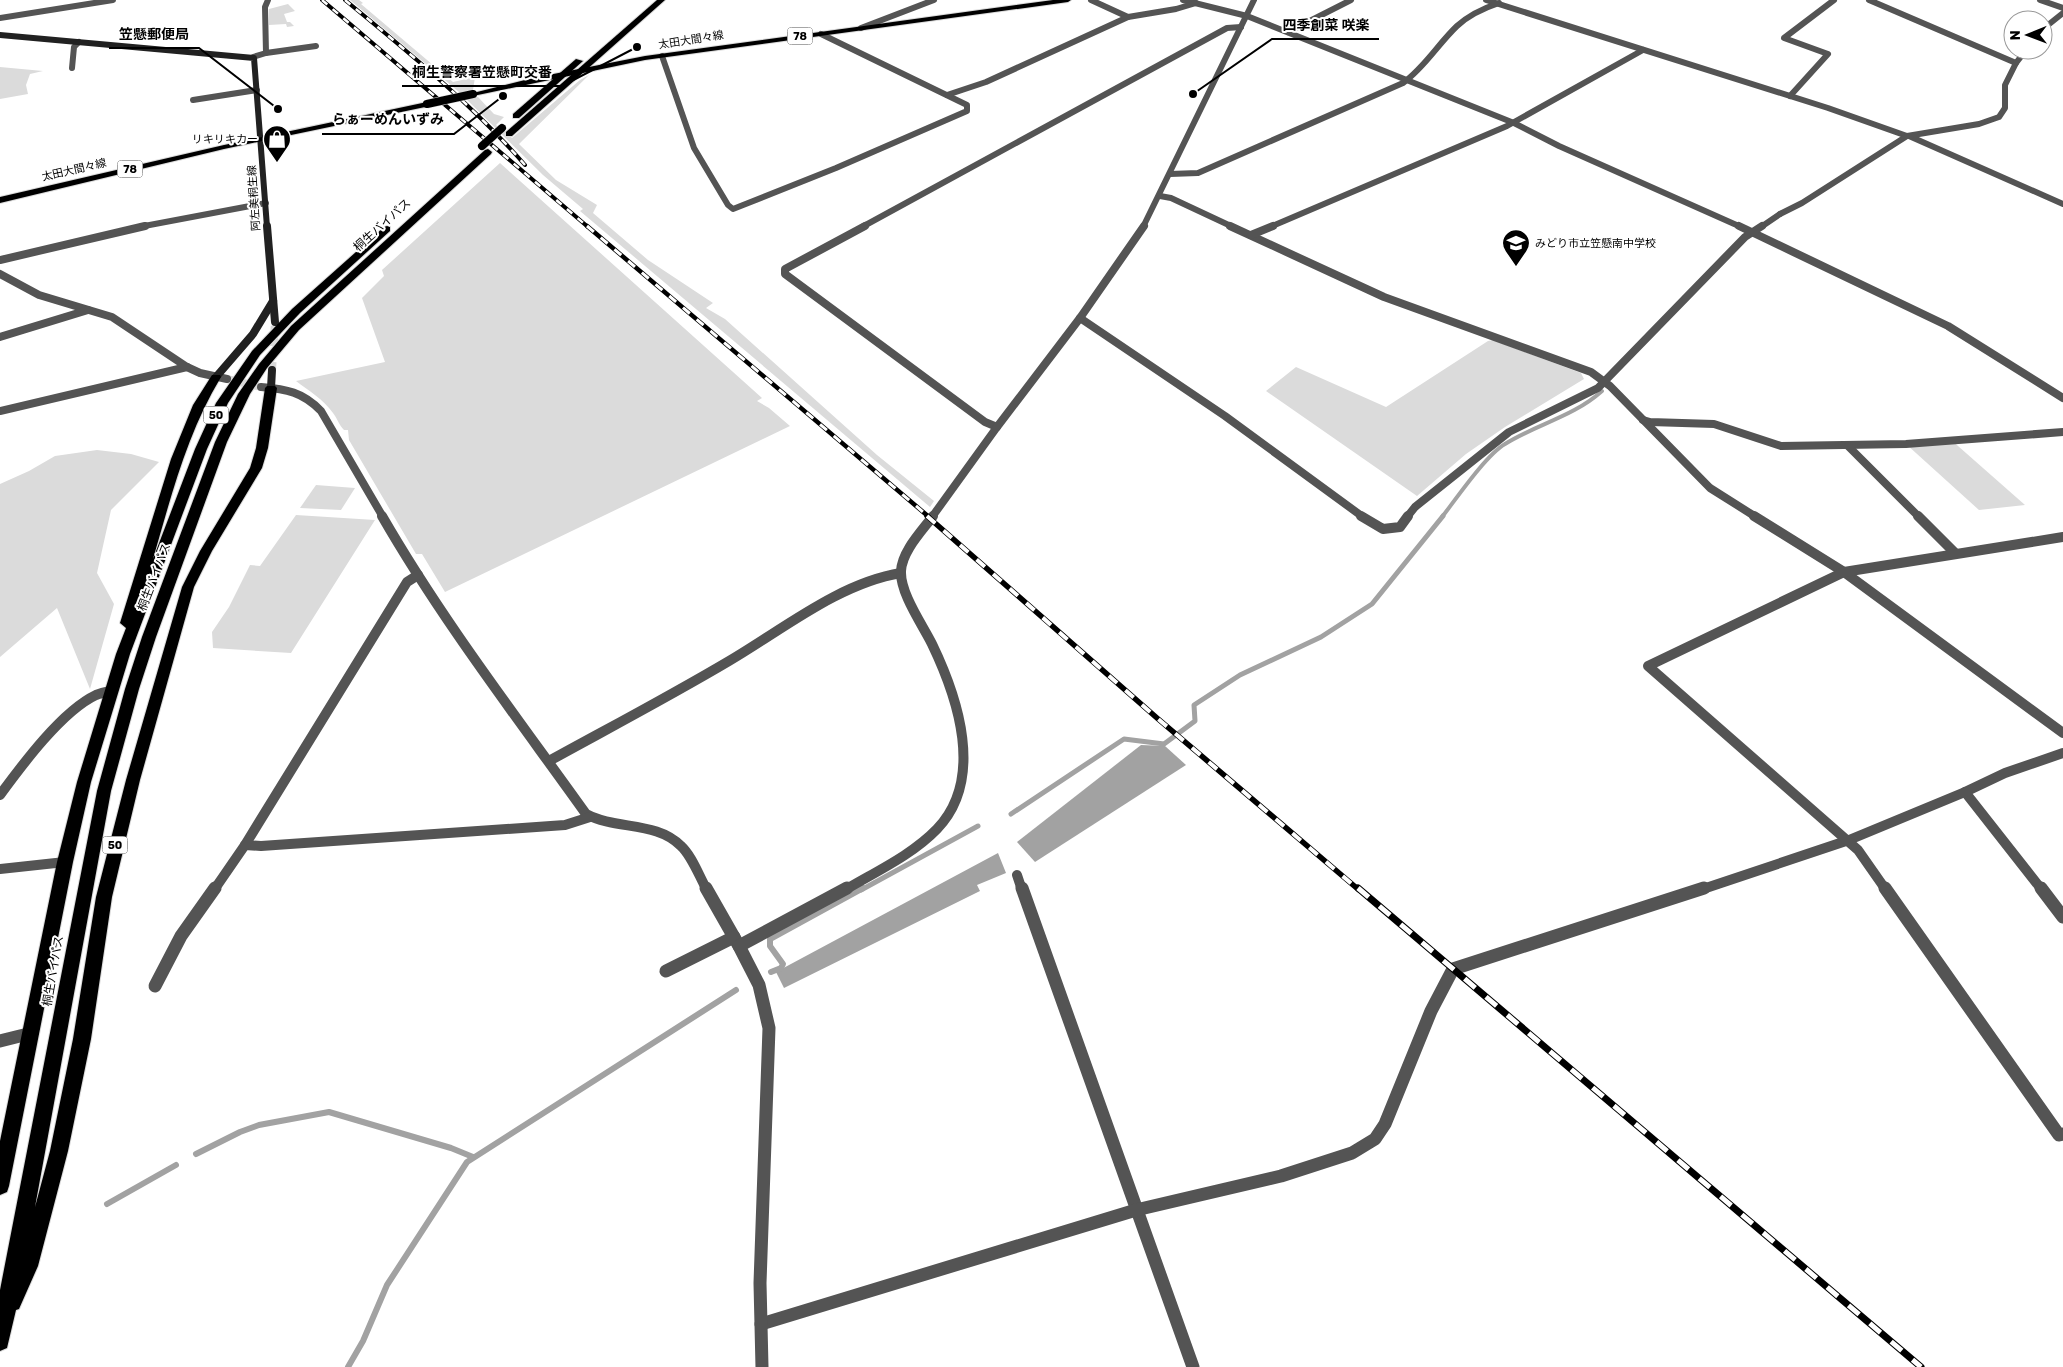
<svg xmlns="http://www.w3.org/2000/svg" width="2063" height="1367" viewBox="0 0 2063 1367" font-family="Rubik,'Noto Sans JP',sans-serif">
<rect width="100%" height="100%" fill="#fff"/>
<g fill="#dbdbdb">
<path d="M 350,0 L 359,0 L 363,3 L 361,4 L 453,82 L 475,77 L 473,90 L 469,91 L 473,97 L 478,97 L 494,114 L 504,117 L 496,125 L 512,138 L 580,80 L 589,75 L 519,144 L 556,180 L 597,205 L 593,213 L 648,260 L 713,303 L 706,308 L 725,319 L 877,455 L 934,501 L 930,507 L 580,211 L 583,209 L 543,175 L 459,92 Z"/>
<path d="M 288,4 L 295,11 L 284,14 L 287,22 L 290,22 L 294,26 L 287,27 L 286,24 L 269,25 L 269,9 Z"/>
<path d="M 0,67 L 43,71 L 30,74 L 26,85 L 28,94 L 0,99 Z"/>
<path d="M 500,163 L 762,398 L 757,401 L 769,408 L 790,426 L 445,592 L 422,554 L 416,554 L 349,440 L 348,430 L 344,430 C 339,425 337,418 333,413 C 323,399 309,391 296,381 L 385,362 L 362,298 L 384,276 L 382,270 Z"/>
<path d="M 1493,340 L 1581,373 L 1584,379 L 1505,427 L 1466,454 L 1417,496 L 1266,391 L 1296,367 L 1386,407 L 1488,341 Z"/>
<path d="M 1955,443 L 1958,446 L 2025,505 L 1979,510 L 1906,444 Z"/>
<path d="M 97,450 L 131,454 L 159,462 L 111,510 L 97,573 L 114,604 L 90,689 L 57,608 L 0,657 L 0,484 L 29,471 L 55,456 Z"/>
<path d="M 316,485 L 355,488 L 341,510 L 300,508 Z"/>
<path d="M 296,515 L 375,520 L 291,653 L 213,648 L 212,632 L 229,607 L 250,565 L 260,566 Z"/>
</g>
<g fill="#a2a2a2">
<path d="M 1141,745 L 1165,746 L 1186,765 L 1035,862 L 1017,842 Z"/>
<path d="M 998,853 L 1006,873 L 977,885 L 980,891 L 784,988 L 776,972 Z"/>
</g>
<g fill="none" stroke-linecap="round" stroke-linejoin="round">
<path stroke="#a2a2a2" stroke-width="4" d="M 1442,517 C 1456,499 1486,455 1505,444 C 1537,424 1573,417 1602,391"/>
<g stroke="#a2a2a2" stroke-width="5">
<path d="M 1011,814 L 1124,739 L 1164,744 L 1195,721 L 1194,705 L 1240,675 L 1321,637 L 1372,604 L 1443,516"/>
<path d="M 861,890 L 978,826"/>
</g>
<g stroke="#a2a2a2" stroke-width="6">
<path d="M 771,972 L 781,968 L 783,964 L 770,946 L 770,939 L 863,888"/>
<path d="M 196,1154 L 240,1132 L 259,1125 L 329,1112 L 451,1148 L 473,1157"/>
<path d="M 107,1204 L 176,1165"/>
<path d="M 348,1367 L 363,1341 L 387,1285 L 467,1162 L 736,990"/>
</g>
<path stroke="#d9d9d9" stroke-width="8" stroke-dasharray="8 4" stroke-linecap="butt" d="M 227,379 L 261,387"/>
<path stroke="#d9d9d9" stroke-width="8" stroke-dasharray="8 4" stroke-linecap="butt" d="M 272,370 L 275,322"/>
<g stroke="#dbdbdb" stroke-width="2">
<g id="primary">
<path d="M 1053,0 L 1071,0 L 1068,2 L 645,60 L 473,96 L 469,94 L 533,78 L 645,56 Z"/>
<path d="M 427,102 L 431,104 L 430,106 L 224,149 L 0,203 L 0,197 L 224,145 Z"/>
</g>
</g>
<g stroke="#dbdbdb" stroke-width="2">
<g id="trunk">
<path d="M 657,0 L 665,0 L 512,136 L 506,136 L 506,132 Z"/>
<path d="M 576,59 L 583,61 L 519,118 L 513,118 L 513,114 Z"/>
<path d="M 488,149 L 492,152 L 491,154 L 299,330 L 267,368 L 250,394 L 227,442 L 156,637 L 139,689 L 111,791 L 35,1207 L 50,1151 L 73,1039 L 96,897 L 126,780 L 182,587 L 200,551 L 250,468 L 256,448 L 265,388 L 267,386 L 275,386 L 277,388 L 268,448 L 262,468 L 212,551 L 194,587 L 140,780 L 112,897 L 91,1039 L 68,1151 L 38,1266 L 19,1309 L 16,1310 L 7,1348 L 0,1351 L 0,1290 L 97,791 L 125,689 L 142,637 L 215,442 L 238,394 L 259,364 L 291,326 L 485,150 Z"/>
<path d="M 387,226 L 390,227 L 390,231 L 300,313 L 260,355 L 228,403 L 207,449 L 130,654 L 91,782 L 73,862 L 9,1186 L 7,1192 L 0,1195 L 0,1141 L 57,862 L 77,782 L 116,654 L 126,628 L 120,623 L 171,459 L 193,405 L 212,375 L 220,375 L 221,377 C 187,433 171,497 153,559 L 195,449 L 216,403 L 252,351 L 292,309 L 384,227 Z"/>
</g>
</g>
<g stroke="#545454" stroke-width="6">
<path d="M 1183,0 L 1247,16"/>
<path d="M 1486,0 L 1828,108 L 1907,136"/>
<path d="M 1869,0 L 2016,63"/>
<path d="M 1128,17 L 1176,9 L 1196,3"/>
<path d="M 0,18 L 113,0"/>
<path d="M 2043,29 L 2063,13"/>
<path d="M 1288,32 L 1351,0"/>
<path d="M 266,53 L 316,46"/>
<path d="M 662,56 L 694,148 L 728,205 L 733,209 L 836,168 L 967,111 L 967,105 L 821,34"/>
<path d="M 72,68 L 74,47 L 79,42"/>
<path d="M 947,95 L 986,82 L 1128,17 L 1091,0"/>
<path d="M 1790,96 L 1828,54 L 1784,38 L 1834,0"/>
<path d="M 193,100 L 257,90"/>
<path d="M 1909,136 L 2063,204"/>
<path d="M 1170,174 L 1198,173 L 1403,83 C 1425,67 1438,44 1457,26 C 1469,15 1484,8 1499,3"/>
<path d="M 1160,196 L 1171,198 L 1233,227"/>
<path d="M 1780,214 L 1802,203 L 1907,136 L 1979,124 L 1999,117 L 2005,108 L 2005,85 L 2016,63 L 2026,50"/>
<path d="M 139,227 L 266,203"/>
<path d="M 862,227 L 1227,28 L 1241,27"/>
<path d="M 1270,227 L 1507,126 L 1643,50"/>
</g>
<g stroke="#545454" stroke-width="8">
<path d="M 865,226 L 785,269 L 785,274 L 985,422 L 997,427"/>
<path d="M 1230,226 L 1384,297 L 1591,372 L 1610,386 L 1710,488 L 1756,517"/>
<path d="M 1251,235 L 1273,226"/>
<path d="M 0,260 L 145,226"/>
<path d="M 0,274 L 39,295 L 112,317 L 187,367 L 200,373 L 227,379"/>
<path d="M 0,337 L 88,310"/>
<path d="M 261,387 C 286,389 303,392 321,411 L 383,517"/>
<path d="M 0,411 L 187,367"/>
<path d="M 1643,420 L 1650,422 L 1714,424 L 1781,446 L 1906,444 L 2063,432"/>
<path d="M 1848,446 L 1919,517"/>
</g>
<g stroke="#545454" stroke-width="10">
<path d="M 382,516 C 442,620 516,716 586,814 C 616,830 657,821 681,846 C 692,856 699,876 707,890"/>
<path d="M 1754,516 L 1844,572 L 2063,733"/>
<path d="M 1918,516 L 1955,553"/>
<path d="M 549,761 C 609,728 670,696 729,661 C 782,630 839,583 901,573"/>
<path d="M 1965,792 L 2042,890"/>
<path d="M 0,795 C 22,765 62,711 96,695 C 101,693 106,692 111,691"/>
<path d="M 245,845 L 261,846 L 565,825 L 590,817"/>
<path d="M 0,869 L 65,862"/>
<path d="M 1017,875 L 1022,890"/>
<path d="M 214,890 L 245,845 L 407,582 L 418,575"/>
<path d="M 1700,890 L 1849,840 L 1965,792 L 2005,773 L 2063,753"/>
<path d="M 1886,890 L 1858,850 L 1648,666 L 1844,572 L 2063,537"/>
</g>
<g stroke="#545454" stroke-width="13">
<path d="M 706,888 L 739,946"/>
<path d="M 1022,888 L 1193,1367"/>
<path d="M 1885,888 L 2059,1135 L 2063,1134"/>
<path d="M 2041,888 L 2063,917"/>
<path d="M 666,971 L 734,937"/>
<path d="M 155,986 L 181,936 L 215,888"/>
<path d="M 0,1041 L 32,1033"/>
<path d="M 761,1324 L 1136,1210 L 1281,1176 L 1352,1153 L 1375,1139 L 1385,1124 L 1431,1011 L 1453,969 L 1704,888"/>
</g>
<g stroke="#545454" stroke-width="6">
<path d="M 2040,0 L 2063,8"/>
<path d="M 1247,16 L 1514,123 L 1559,146 L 1741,227"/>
<path d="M 861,28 L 934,0"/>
<path d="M 253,57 L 266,53 L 265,7 L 268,0"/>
<path d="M 1143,227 L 1254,0"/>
<path d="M 1761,227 L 1780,214"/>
</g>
<g stroke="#545454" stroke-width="8">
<path d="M 1739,226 L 1948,326 L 2063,398"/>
<path d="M 1080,318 L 1225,416 L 1363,517"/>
<path d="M 932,517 L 997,427 L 1080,318 L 1144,226"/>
<path d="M 1407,517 L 1415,507 L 1509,432 L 1598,388 L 1745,237 L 1762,226"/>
</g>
<g stroke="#545454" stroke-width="10">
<path d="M 1361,516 L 1383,529 L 1400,527 L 1408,516"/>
<path d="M 845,890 C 875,872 912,855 937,829 C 985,779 958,698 932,644 C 922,624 900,593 901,571 C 902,551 922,531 933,516"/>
</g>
<path stroke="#545454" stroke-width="13" d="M 762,1367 L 760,1283 L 769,1028 L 759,985 L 739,946 L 847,888"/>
<path stroke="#212121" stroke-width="6" d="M 0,35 L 254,58 L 267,227"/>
<g stroke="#212121" stroke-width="8">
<path d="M 267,226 L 275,322"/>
<path d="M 216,377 L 253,334 L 273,301"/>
<path d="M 271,388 L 272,370"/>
</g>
<use href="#primary" fill="#000" fill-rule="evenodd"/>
<use href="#trunk" fill="#000" fill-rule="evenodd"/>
<g stroke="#000" stroke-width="4">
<g id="rail-far3">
<path d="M 322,0 L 588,227"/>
<path d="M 345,0 C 408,52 471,103 525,165"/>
</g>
</g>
<g stroke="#000" stroke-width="4.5">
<path id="rail-far2" d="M 587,226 L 929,517"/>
</g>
<g stroke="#000" stroke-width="5.5">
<path id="rail-far1" d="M 927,516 L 1157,718 L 1359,890"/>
</g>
<g stroke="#000" stroke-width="7">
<path id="rail" d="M 1358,888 L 1921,1367"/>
</g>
<use href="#rail-far3" stroke="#fff" stroke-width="2.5" stroke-dasharray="7" stroke-linecap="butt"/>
<use href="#rail-far2" stroke="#fff" stroke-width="3" stroke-dasharray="9" stroke-linecap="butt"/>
<use href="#rail-far1" stroke="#fff" stroke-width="4" stroke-dasharray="11" stroke-linecap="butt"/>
<use href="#rail" stroke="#fff" stroke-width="5" stroke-dasharray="14" stroke-linecap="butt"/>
<g stroke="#dbdbdb" stroke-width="9" stroke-linecap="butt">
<path id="primary-bridge" d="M 427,104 L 473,94"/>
</g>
<g stroke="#dbdbdb" stroke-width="9" stroke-linecap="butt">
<path id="trunk-bridge" d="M 482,146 L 502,128"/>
</g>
<use href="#primary-bridge" stroke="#000" stroke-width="8"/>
<use href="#trunk-bridge" stroke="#000" stroke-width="8"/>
</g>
<defs>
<g id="shop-pin" transform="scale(1.4375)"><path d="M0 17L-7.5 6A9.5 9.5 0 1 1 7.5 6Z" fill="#000" stroke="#fff"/><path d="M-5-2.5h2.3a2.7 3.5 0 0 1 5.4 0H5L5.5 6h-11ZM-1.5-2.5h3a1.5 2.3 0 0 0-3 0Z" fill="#fff"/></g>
<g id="school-pin" transform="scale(1.4375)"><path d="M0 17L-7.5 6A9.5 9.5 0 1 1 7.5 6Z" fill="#000" stroke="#fff"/><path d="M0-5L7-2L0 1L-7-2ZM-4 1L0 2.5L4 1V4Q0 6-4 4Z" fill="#fff"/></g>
</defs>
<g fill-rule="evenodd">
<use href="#shop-pin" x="277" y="139"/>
<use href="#school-pin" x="1516" y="243"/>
</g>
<g text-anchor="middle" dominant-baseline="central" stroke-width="4" stroke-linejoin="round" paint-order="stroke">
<g fill="#fff" stroke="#4c4c4c" stroke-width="1">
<rect x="787.5" y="27.5" width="25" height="17" rx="4"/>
<rect x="117.5" y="160.5" width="25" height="17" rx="4"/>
<rect x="203.5" y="406.5" width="25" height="17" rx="4"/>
<rect x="102.5" y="836.5" width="25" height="17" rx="4"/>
</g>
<g font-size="11" font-weight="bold" fill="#000">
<text x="800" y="36">78</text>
<text x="130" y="169">78</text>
<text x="216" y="415">50</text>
<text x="115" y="845">50</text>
</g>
<g font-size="11" fill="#000" stroke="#fff">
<text transform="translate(691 40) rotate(-9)">太田大間々線</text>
<text transform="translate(74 170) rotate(-13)">太田大間々線</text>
<text transform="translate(254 198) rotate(-94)">阿左美桐生線</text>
</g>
<g font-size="11" fill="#000" stroke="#fff" text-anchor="end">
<text x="258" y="139">リキリキカー</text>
<text x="1535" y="243" text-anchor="start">みどり市立笠懸南中学校</text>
</g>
<g font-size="12" fill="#000" stroke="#fff">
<text transform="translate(382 225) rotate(-42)">桐生バイパス</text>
<text transform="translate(154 577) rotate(-69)">桐生バイパス</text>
<text transform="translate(53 971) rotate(-80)">桐生バイパス</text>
</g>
</g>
<path fill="none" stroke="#000" stroke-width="2" d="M1193 94L1272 39H1379M278 109L199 48H109M637 47L562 86H402M503 96L454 134H322"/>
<g fill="#000" stroke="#fff" stroke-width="2">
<circle cx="1193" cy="94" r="5"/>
<circle cx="278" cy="109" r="5"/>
<circle cx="637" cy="47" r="5"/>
<circle cx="503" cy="96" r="5"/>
</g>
<g font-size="14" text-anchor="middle" font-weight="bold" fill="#000" stroke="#fff" stroke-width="4" stroke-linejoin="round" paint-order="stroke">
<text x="1326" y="30">四季創菜 咲楽</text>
<text x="154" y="39">笠懸郵便局</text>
<text x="482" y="77">桐生警察署笠懸町交番</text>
<text x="388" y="124">らぁーめんいずみ</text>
</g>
<g transform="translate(2028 35) rotate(269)"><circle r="24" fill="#ffffff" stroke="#999999"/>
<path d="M0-4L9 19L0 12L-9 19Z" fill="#000000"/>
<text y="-8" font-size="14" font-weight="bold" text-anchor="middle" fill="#000000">N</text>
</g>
</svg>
